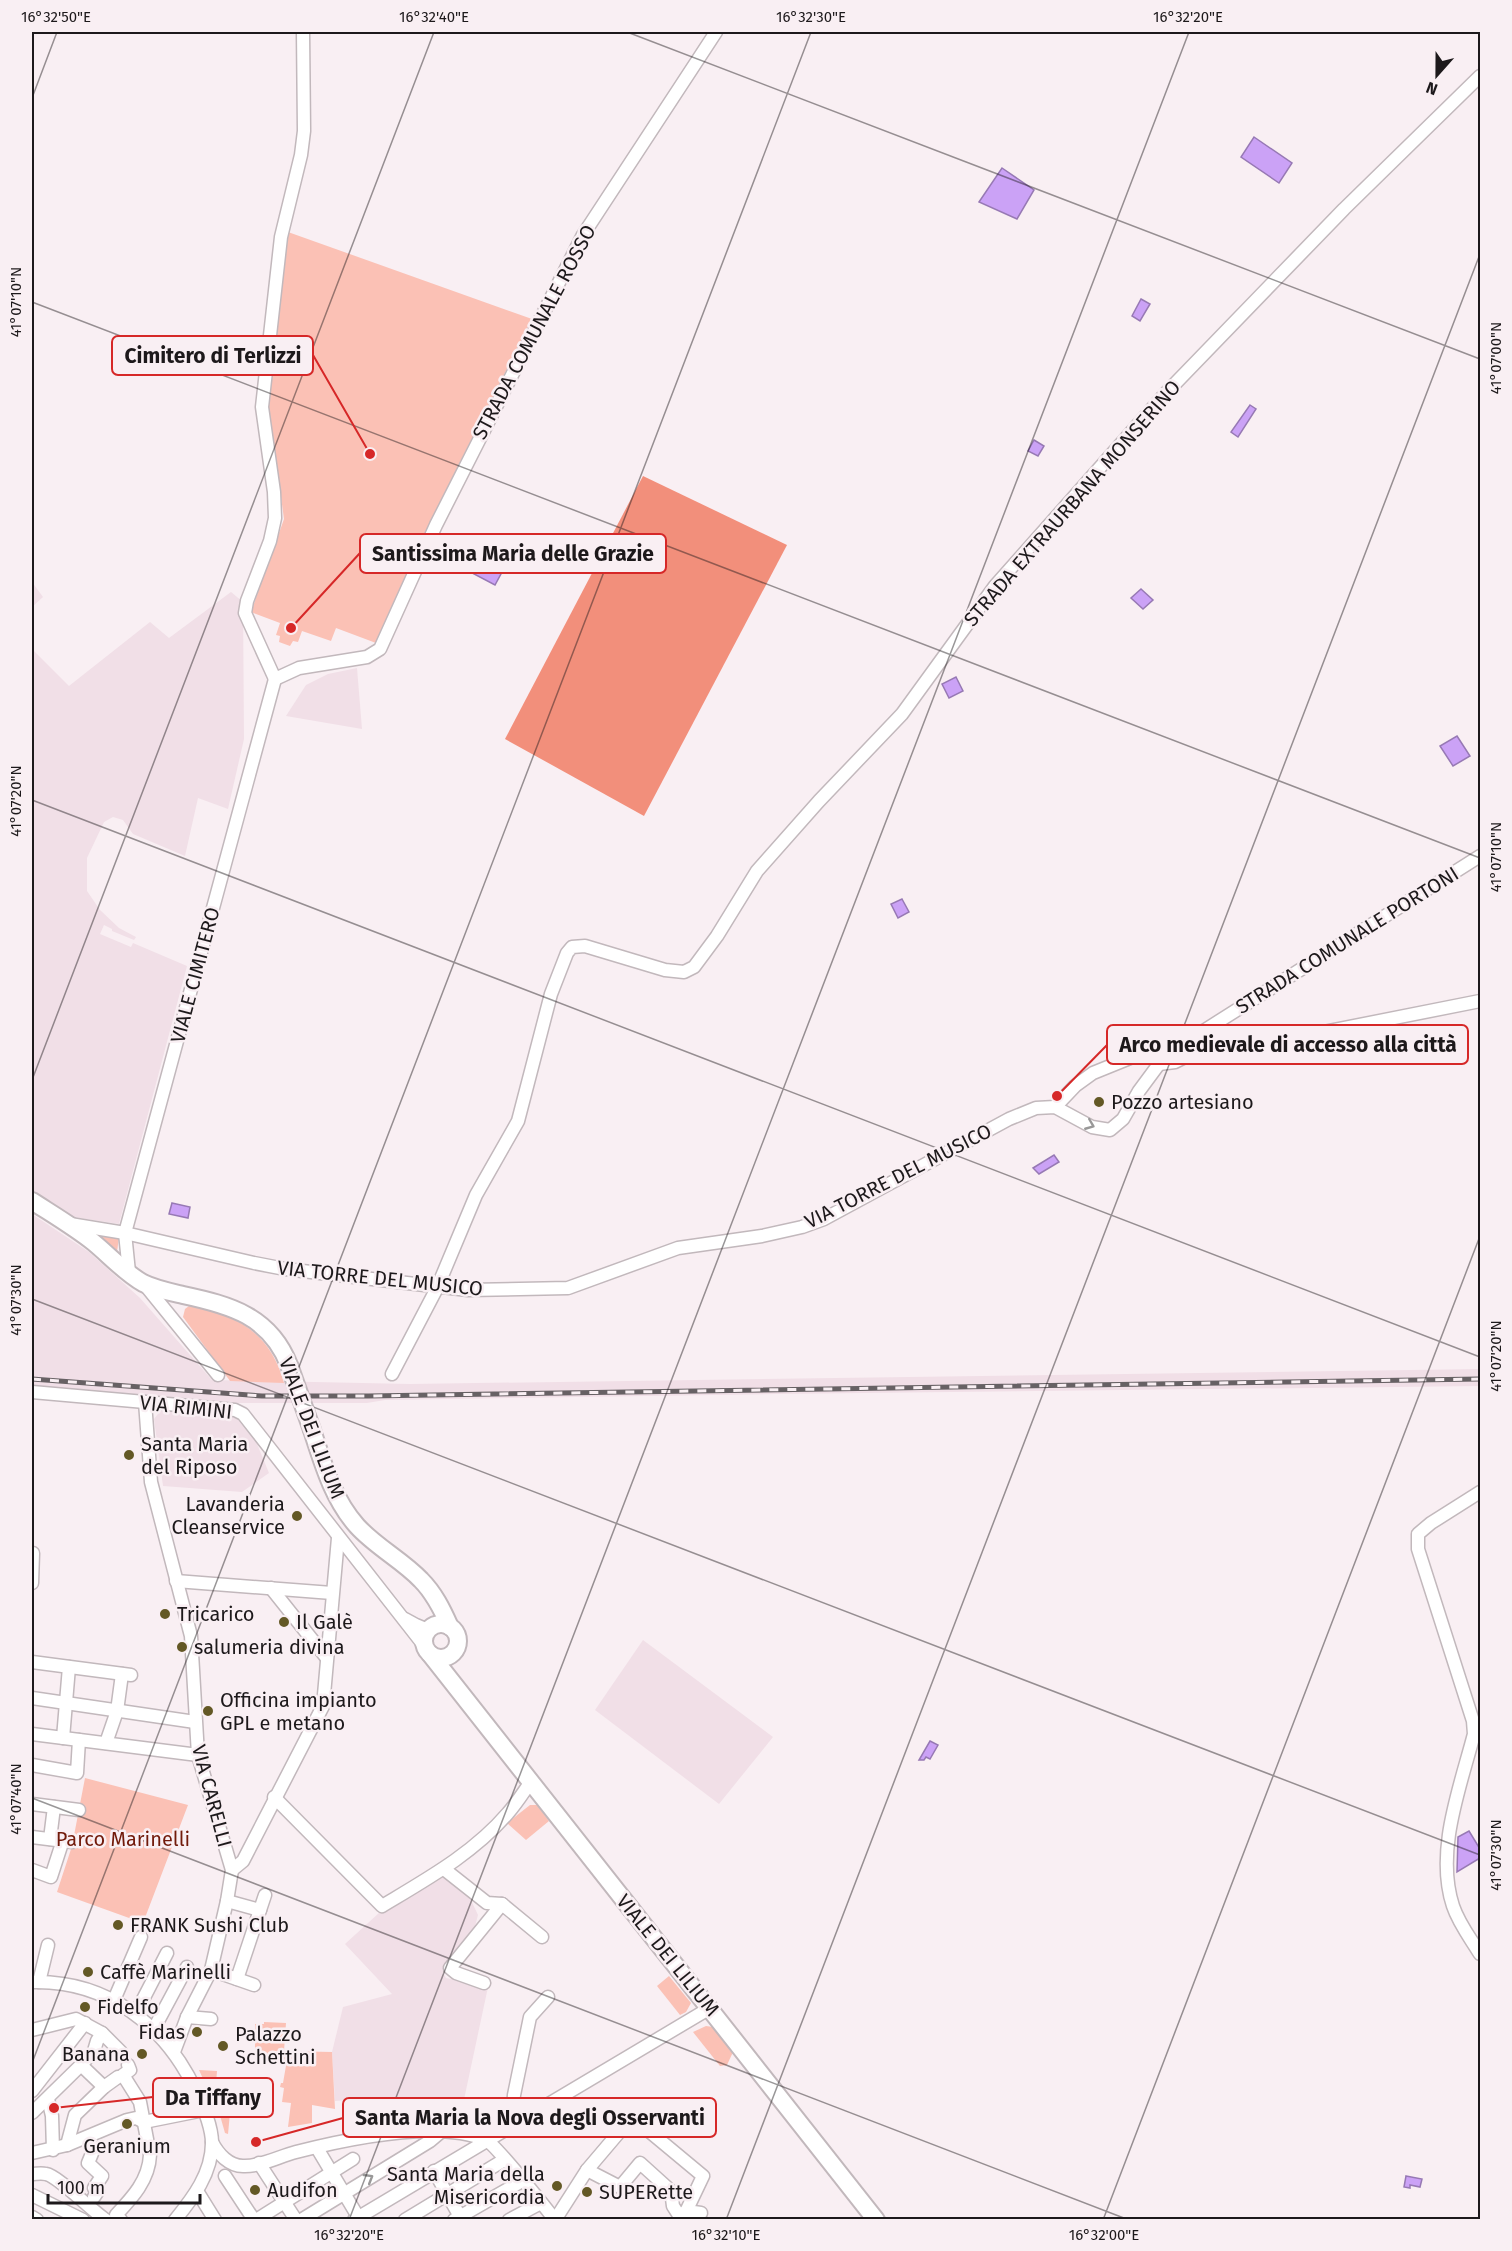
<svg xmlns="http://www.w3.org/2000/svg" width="1512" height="2251" viewBox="0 0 1512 2251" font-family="'Fira Sans',sans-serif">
<rect width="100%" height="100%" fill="#f9eff3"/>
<g fill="#f1dfe7">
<path d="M 32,582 L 43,597 L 32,607 Z"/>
<path d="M 231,592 L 243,602 L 244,739 L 228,809 L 198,798 L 185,856 L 133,834 L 123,820 L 113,817 L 104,822 L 87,858 L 87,891 L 100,910 L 119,928 L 136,937 L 134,940 L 112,931 L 112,929 L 104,925 L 100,934 L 131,947 L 133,943 L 187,966 L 119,1224 L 73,1217 L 32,1191 L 32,649 L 69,686 L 150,622 L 169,638 Z"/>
<path d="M 357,668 L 362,729 L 286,716 L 306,685 L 328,674 Z"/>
<path d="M 32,1214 L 89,1252 L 140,1298 L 212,1380 L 410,1384 L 1480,1369 L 1480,1386 L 775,1394 L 385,1400 L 367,1403 L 228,1403 L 32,1386 Z"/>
<path d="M 161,1410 L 236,1417 L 242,1421 L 255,1439 L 269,1473 L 242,1492 L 163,1486 L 154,1419 Z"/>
<path d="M 643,1640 L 773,1737 L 719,1804 L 595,1710 Z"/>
<path d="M 442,1875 L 469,1896 L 478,1915 L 474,1930 L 443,1973 L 446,1978 L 488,1987 L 459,2123 L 365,2102 L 365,2099 L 335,2101 L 332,2052 L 343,2007 L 392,1994 L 345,1944 L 379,1913 Z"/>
</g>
<g fill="#fbc1b5">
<path d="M 288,232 L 532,319 L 439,504 L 410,573 L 376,643 L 336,628 L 331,641 L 302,631 L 298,642 L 293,641 L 290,646 L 279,642 L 280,636 L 276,635 L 280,623 L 251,612 L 284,519 L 268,402 Z"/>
<path d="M 98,1234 L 119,1237 L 117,1252 Z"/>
<path d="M 189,1306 C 237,1315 270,1332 284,1383 L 230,1381 L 183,1317 L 185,1309 Z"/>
<path d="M 85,1778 L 188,1805 L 143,1923 L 57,1892 L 72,1846 Z"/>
<path d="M 530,1805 L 537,1805 L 549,1821 L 526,1840 L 507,1823 Z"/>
<path d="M 669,1976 L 691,2003 L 686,2012 L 680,2015 L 657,1986 Z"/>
<path d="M 264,2022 L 286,2023 L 284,2051 L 332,2052 L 335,2109 L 312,2105 L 312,2123 L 288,2127 L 291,2103 L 282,2102 L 284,2088 L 280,2087 L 281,2083 L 283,2083 L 287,2060 L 255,2055 L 255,2024 L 264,2024 Z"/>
<path d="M 706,2026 L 713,2027 L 733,2052 L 727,2065 L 720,2066 L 693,2032 Z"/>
<path d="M 199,2070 L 217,2071 L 216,2084 L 205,2083 Z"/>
<path d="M 219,2112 L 230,2113 L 228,2134 L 225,2133 Z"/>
</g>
<path fill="#f28f7b" d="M 643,476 L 787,545 L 644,816 L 505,739 Z"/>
<g fill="#cba2f6" stroke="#9779b4" stroke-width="1.5">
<path d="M 1254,137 L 1292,163 L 1279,183 L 1241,157 Z"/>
<path d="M 1002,168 L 1034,190 L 1017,219 L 979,202 Z"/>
<path d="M 1141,299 L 1150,304 L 1140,321 L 1132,316 Z"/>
<path d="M 1250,405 L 1256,409 L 1238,437 L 1231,432 Z"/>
<path d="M 1034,440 L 1044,446 L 1038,456 L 1028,451 Z"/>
<path d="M 462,551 L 502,572 L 495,585 L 455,564 Z"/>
<path d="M 1141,589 L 1153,600 L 1143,609 L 1131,598 Z"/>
<path d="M 956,677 L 963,691 L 949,698 L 942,684 Z"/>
<path d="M 1457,736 L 1470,756 L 1453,766 L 1440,746 Z"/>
<path d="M 902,899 L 909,912 L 898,918 L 891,904 Z"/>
<path d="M 1054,1155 L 1059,1162 L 1039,1174 L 1033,1168 Z"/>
<path d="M 172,1203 L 190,1207 L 188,1218 L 169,1214 Z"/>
<path d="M 930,1741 L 938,1745 L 930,1759 L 926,1757 L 924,1760 L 919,1760 Z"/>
<path d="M 1469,1831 L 1480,1849 L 1480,1858 L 1457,1872 L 1458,1837 Z"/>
<path d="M 1406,2176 L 1422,2179 L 1420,2187 L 1410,2185 L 1410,2188 L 1404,2187 Z"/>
</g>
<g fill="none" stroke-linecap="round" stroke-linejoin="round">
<g stroke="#c2b8bc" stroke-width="15">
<g id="minor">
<path d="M 275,679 L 299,668 L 367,657 L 380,649 L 436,525 L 583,235 L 716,32"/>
<path d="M 275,679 L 245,613 L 247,601 L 270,541 L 275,518 L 274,492 L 262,407 L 281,237 L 301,155 L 304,131 L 303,32"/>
<path d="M 1189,1055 L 1198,1057 L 1480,1001"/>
<path d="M 1155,1059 L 1159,1064 L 1175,1062 L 1189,1055 L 1189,1048"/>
<path d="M 1055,1107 L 1075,1086 L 1093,1073 L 1167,1043 L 1194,1037 L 1480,856"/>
<path d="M 70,1224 L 125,1233 L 254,1263 L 285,1269 L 468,1290 L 568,1288 L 678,1248 L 762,1236 L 802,1227 L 824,1219 L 1009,1119 L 1036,1108 L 1055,1107 L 1092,1127 L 1110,1130 L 1123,1119 L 1139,1091 L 1159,1064"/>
<path d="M 129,1272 L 125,1233 L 275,679"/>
<path d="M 145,1285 L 218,1375"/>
<path d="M 392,1374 L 437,1288 L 476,1195 L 518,1121 L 551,994 L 567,953 L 572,947 L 585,946 L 665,970 L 684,972 L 694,967 L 717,936 L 757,871 L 819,801 L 902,714 L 995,586 L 1166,393 L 1344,209 L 1480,76"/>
<path d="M 32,1392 L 235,1410 L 243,1414 L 426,1648"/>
<path d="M 145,1402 L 151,1482 L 191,1636 L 198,1755 L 232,1870 L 227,1901 L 211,1970 L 187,2017 L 174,2052"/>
<path d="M 1480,1492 L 1431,1523 L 1418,1534 L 1418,1549 L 1473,1721 L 1474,1734 C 1460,1788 1435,1851 1453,1906 C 1459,1924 1471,1939 1480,1954"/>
<path d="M 176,1581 L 332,1593"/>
<path d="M 32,1583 L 33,1553"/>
<path d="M 271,1588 L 326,1657"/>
<path d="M 405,1619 L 416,1625 L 428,1630"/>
<path d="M 32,1662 L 131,1675"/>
<path d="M 32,1698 L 195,1722"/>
<path d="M 32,1734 L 198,1755"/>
<path d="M 63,1738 L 69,1667"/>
<path d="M 106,1743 L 117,1711 L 122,1674"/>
<path d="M 32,1765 L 77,1773 L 79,1740"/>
<path d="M 274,1797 L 382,1906 C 427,1879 474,1853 508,1813 C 516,1804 523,1793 530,1783"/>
<path d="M 32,1804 L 79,1810"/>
<path d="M 32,1837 L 72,1842"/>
<path d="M 50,1839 L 54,1807"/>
<path d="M 444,1869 L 487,1903 L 502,1904 L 450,1968 L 456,1973 L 484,1983"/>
<path d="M 32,1870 L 51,1877 L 63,1840"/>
<path d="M 232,1870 L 243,1861 L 323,1706 L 338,1538"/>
<path d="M 227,1901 L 260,1910"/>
<path d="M 502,1904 L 542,1937"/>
<path d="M 211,1970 L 254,1985"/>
<path d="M 237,1979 L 265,1895"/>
<path d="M 32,1982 C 107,1980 165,2025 196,2091 C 203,2106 212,2126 212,2143 C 212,2173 193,2198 175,2220"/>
<path d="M 39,1982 L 48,1945"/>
<path d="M 114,2000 L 141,1937"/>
<path d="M 136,2013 L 167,1953"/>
<path d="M 187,2017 L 211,2019"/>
<path d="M 157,2023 L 187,1967"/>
<path d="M 32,2030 L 76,2019 L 102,2033 L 121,2052"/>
<path d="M 81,2065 L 104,2087"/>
<path d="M 32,2091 L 85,2023"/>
<path d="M 48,2099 L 52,2116 L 53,2150"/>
<path d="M 32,2113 L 81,2065 L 94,2051 L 97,2041 L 102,2033"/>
<path d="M 522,2120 L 513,2107 L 514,2095 L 530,2017 L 548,1997"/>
<path d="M 144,2122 L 204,2110"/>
<path d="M 212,2142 C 218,2154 229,2166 243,2166 C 260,2167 280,2156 296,2152 C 347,2139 437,2120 486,2140 C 495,2144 545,2207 555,2220"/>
<path d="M 67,2145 L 75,2115 L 104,2087 L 118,2077"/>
<path d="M 91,2145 L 93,2151 L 88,2163 L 102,2176 L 94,2188 L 98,2191 L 94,2197"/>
<path d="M 317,2148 L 360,2220"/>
<path d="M 32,2153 L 67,2145 L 127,2120 L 136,2118 L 144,2122"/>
<path d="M 259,2163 L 296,2220"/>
<path d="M 587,2170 L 620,2187 L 640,2163 L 671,2191 L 673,2206 L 682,2220"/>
<path d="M 434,2171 L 462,2220"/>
<path d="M 32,2174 C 36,2174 41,2173 46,2174 C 58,2176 91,2210 106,2220"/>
<path d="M 225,2176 L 254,2220"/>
<path d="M 197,2191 L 215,2220"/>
<path d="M 32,2195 L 83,2220"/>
<path d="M 686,2211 L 701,2213"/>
<path d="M 32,2217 L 37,2220"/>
<path d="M 121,2220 L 116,2215 C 132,2198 149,2180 150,2155 L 140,2102 L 123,2075 L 130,2070 L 128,2065"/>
<path d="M 256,2220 L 353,2159"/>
<path d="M 301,2220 L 430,2141 L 443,2130"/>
<path d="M 354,2220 L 710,2008"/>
<path d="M 405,2220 L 504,2160"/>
<path d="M 454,2220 L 522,2181"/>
<path d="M 509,2220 L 541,2203"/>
<path d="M 555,2220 L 587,2170 L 632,2117 L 703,2176 L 682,2220"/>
</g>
</g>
<g stroke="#c2b8bc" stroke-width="20">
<g id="major">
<path d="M 32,1201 C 52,1214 74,1227 93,1242 C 109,1255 125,1273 143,1283 C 155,1289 170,1292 183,1295 C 230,1305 270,1316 289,1365"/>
<path d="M 312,1430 C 323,1464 333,1499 357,1526 C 376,1547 402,1560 421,1580 C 434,1593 442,1609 450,1627"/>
<circle cx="441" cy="1641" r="17"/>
<path d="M 430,1654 L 876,2220"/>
</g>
</g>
<use href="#minor" stroke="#fff" stroke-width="12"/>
<use href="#major" stroke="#fff" stroke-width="16"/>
<g stroke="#676164" stroke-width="5">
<path id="rail" d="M 32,1379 L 262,1396 L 368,1396 L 1480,1379"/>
</g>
<use href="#rail" stroke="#f9eff3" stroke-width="3" stroke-dasharray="9" stroke-linecap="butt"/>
<g stroke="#c2b8bc" stroke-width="20" stroke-linecap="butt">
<path id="major-bridge" d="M 289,1365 L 312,1430"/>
</g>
<use href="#major-bridge" stroke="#fff" stroke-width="16"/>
</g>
<defs><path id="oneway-chevron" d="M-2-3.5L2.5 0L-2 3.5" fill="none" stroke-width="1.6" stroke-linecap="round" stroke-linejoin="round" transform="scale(1.5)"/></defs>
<g stroke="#999898">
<use href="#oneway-chevron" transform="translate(1090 1125) rotate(22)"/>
<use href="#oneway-chevron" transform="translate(369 2178) rotate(-31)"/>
</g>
<path fill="none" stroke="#1d191b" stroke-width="1.5" stroke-opacity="0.45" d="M 627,32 L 1480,359M 32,98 L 57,32M 32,302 L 1480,858M 32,800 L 1480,1357M 32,1080 L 434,32M 32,1299 L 1480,1855M 32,1798 L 1129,2220M 32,2063 L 811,32M 349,2220 L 1189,32M 726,2220 L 1480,254M 1103,2220 L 1480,1236M 1480,2220 L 1480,2219"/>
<g fill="#635825" stroke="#f9eff3" stroke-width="2">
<circle cx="1099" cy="1102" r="6"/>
<circle cx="129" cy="1455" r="6"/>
<circle cx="297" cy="1516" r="6"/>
<circle cx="165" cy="1614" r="6"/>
<circle cx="284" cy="1622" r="6"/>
<circle cx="182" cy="1647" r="6"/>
<circle cx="208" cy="1711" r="6"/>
<circle cx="118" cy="1925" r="6"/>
<circle cx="88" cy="1972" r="6"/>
<circle cx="85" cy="2007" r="6"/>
<circle cx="197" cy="2032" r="6"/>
<circle cx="223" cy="2046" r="6"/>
<circle cx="142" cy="2054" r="6"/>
<circle cx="127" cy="2124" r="6"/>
<circle cx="557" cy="2186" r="6"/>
<circle cx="255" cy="2190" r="6"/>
<circle cx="587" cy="2192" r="6"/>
</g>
<g text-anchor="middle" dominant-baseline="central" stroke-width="5" stroke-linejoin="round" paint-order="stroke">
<g font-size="20" fill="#1d191b" stroke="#f9eff3">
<text transform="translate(534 332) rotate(-62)">STRADA COMUNALE ROSSO</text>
<text transform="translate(1072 503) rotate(-49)">STRADA EXTRAURBANA MONSERINO</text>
<text transform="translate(1347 940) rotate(-32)">STRADA COMUNALE PORTONI</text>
<text transform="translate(195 975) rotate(-75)">VIALE CIMITERO</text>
<text transform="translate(898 1176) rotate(-27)">VIA TORRE DEL MUSICO</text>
<text transform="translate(380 1278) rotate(6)">VIA TORRE DEL MUSICO</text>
<text transform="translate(186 1407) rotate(6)">VIA RIMINI</text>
<text transform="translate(312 1428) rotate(69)">VIALE DEI LILIUM</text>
<text transform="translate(212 1796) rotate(75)">VIA CARELLI</text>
<text transform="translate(668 1955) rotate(51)">VIALE DEI LILIUM</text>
</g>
<g font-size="20" fill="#1d191b" stroke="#f9eff3" text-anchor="start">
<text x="1111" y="1102">Pozzo artesiano</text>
<text x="141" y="1444">Santa Maria<tspan x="141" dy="23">del Riposo</tspan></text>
<text x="285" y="1504" text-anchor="end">Lavanderia<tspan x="285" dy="23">Cleanservice</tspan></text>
<text x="177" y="1614">Tricarico</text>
<text x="296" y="1622">Il Galè</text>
<text x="194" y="1647">salumeria divina</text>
<text x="220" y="1700">Officina impianto<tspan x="220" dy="23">GPL e metano</tspan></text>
<text x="130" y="1925">FRANK Sushi Club</text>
<text x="100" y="1972">Caffè Marinelli</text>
<text x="97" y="2007">Fidelfo</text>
<text x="185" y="2032" text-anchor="end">Fidas</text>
<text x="235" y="2034">Palazzo<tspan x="235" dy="23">Schettini</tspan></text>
<text x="130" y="2054" text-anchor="end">Banana</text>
<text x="127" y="2146" text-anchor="middle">Geranium</text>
<text x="545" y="2174" text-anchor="end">Santa Maria della<tspan x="545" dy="23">Misericordia</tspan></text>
<text x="267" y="2190">Audifon</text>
<text x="599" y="2192">SUPERette</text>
</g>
<g font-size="20" fill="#711a0a" stroke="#f9eff3">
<text x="123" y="1839">Parco Marinelli</text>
</g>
</g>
<path fill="none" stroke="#d62828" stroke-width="2" d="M370 454L313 355M291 628L360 553M1057 1096L1107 1045M54 2108L153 2097M256 2142L343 2118"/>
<g fill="#d62828" stroke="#f9eff3" stroke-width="2">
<circle cx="370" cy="454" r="6"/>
<circle cx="291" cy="628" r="6"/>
<circle cx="1057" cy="1096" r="6"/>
<circle cx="54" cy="2108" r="6"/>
<circle cx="256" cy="2142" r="6"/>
</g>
<g fill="#f9eff3" stroke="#d62828" stroke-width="2">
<rect x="112" y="336" width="201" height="39" rx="6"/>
<rect x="360" y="534" width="306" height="39" rx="6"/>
<rect x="1107" y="1025" width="361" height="39" rx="6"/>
<rect x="153" y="2078" width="120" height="39" rx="6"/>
<rect x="343" y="2098" width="373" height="39" rx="6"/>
</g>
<g font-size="21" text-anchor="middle" font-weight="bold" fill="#1d191b">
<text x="213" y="363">Cimitero di Terlizzi</text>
<text x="513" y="561">Santissima Maria delle Grazie</text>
<text x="1288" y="1052">Arco medievale di accesso alla città</text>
<text x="213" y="2105">Da Tiffany</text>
<text x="530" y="2125">Santa Maria la Nova degli Osservanti</text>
</g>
<rect width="1512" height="2251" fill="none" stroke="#f9eff3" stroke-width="66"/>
<g transform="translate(1437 75) rotate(201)" stroke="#f9eff3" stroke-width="4.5" paint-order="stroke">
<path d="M0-4.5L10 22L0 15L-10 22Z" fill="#1d191b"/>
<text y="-9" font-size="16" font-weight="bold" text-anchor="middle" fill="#1d191b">N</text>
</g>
<path d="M48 2194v9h152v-9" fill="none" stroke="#1d191b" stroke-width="3"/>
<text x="57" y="2194" font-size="18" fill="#1d191b" stroke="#f9eff3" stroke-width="4.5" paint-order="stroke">100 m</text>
<rect x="33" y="33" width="1446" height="2185" fill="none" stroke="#1d191b" stroke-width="2"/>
<g font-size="15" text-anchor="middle" fill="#1d191b">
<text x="56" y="22">16°32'50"E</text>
<text x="434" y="22">16°32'40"E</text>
<text x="811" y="22">16°32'30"E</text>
<text x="1188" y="22">16°32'20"E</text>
<text transform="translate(16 302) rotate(-90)" y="5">41°07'10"N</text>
<text transform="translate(1496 358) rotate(-90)" y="5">41°07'00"N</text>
<text transform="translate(16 801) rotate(-90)" y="5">41°07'20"N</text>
<text transform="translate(1496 857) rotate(-90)" y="5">41°07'10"N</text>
<text transform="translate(16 1300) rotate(-90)" y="5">41°07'30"N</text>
<text transform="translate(1496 1356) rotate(-90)" y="5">41°07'20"N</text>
<text transform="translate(16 1799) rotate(-90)" y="5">41°07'40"N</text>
<text transform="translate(1496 1855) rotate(-90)" y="5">41°07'30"N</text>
<text x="349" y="2240">16°32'20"E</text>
<text x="726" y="2240">16°32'10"E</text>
<text x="1104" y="2240">16°32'00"E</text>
</g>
</svg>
